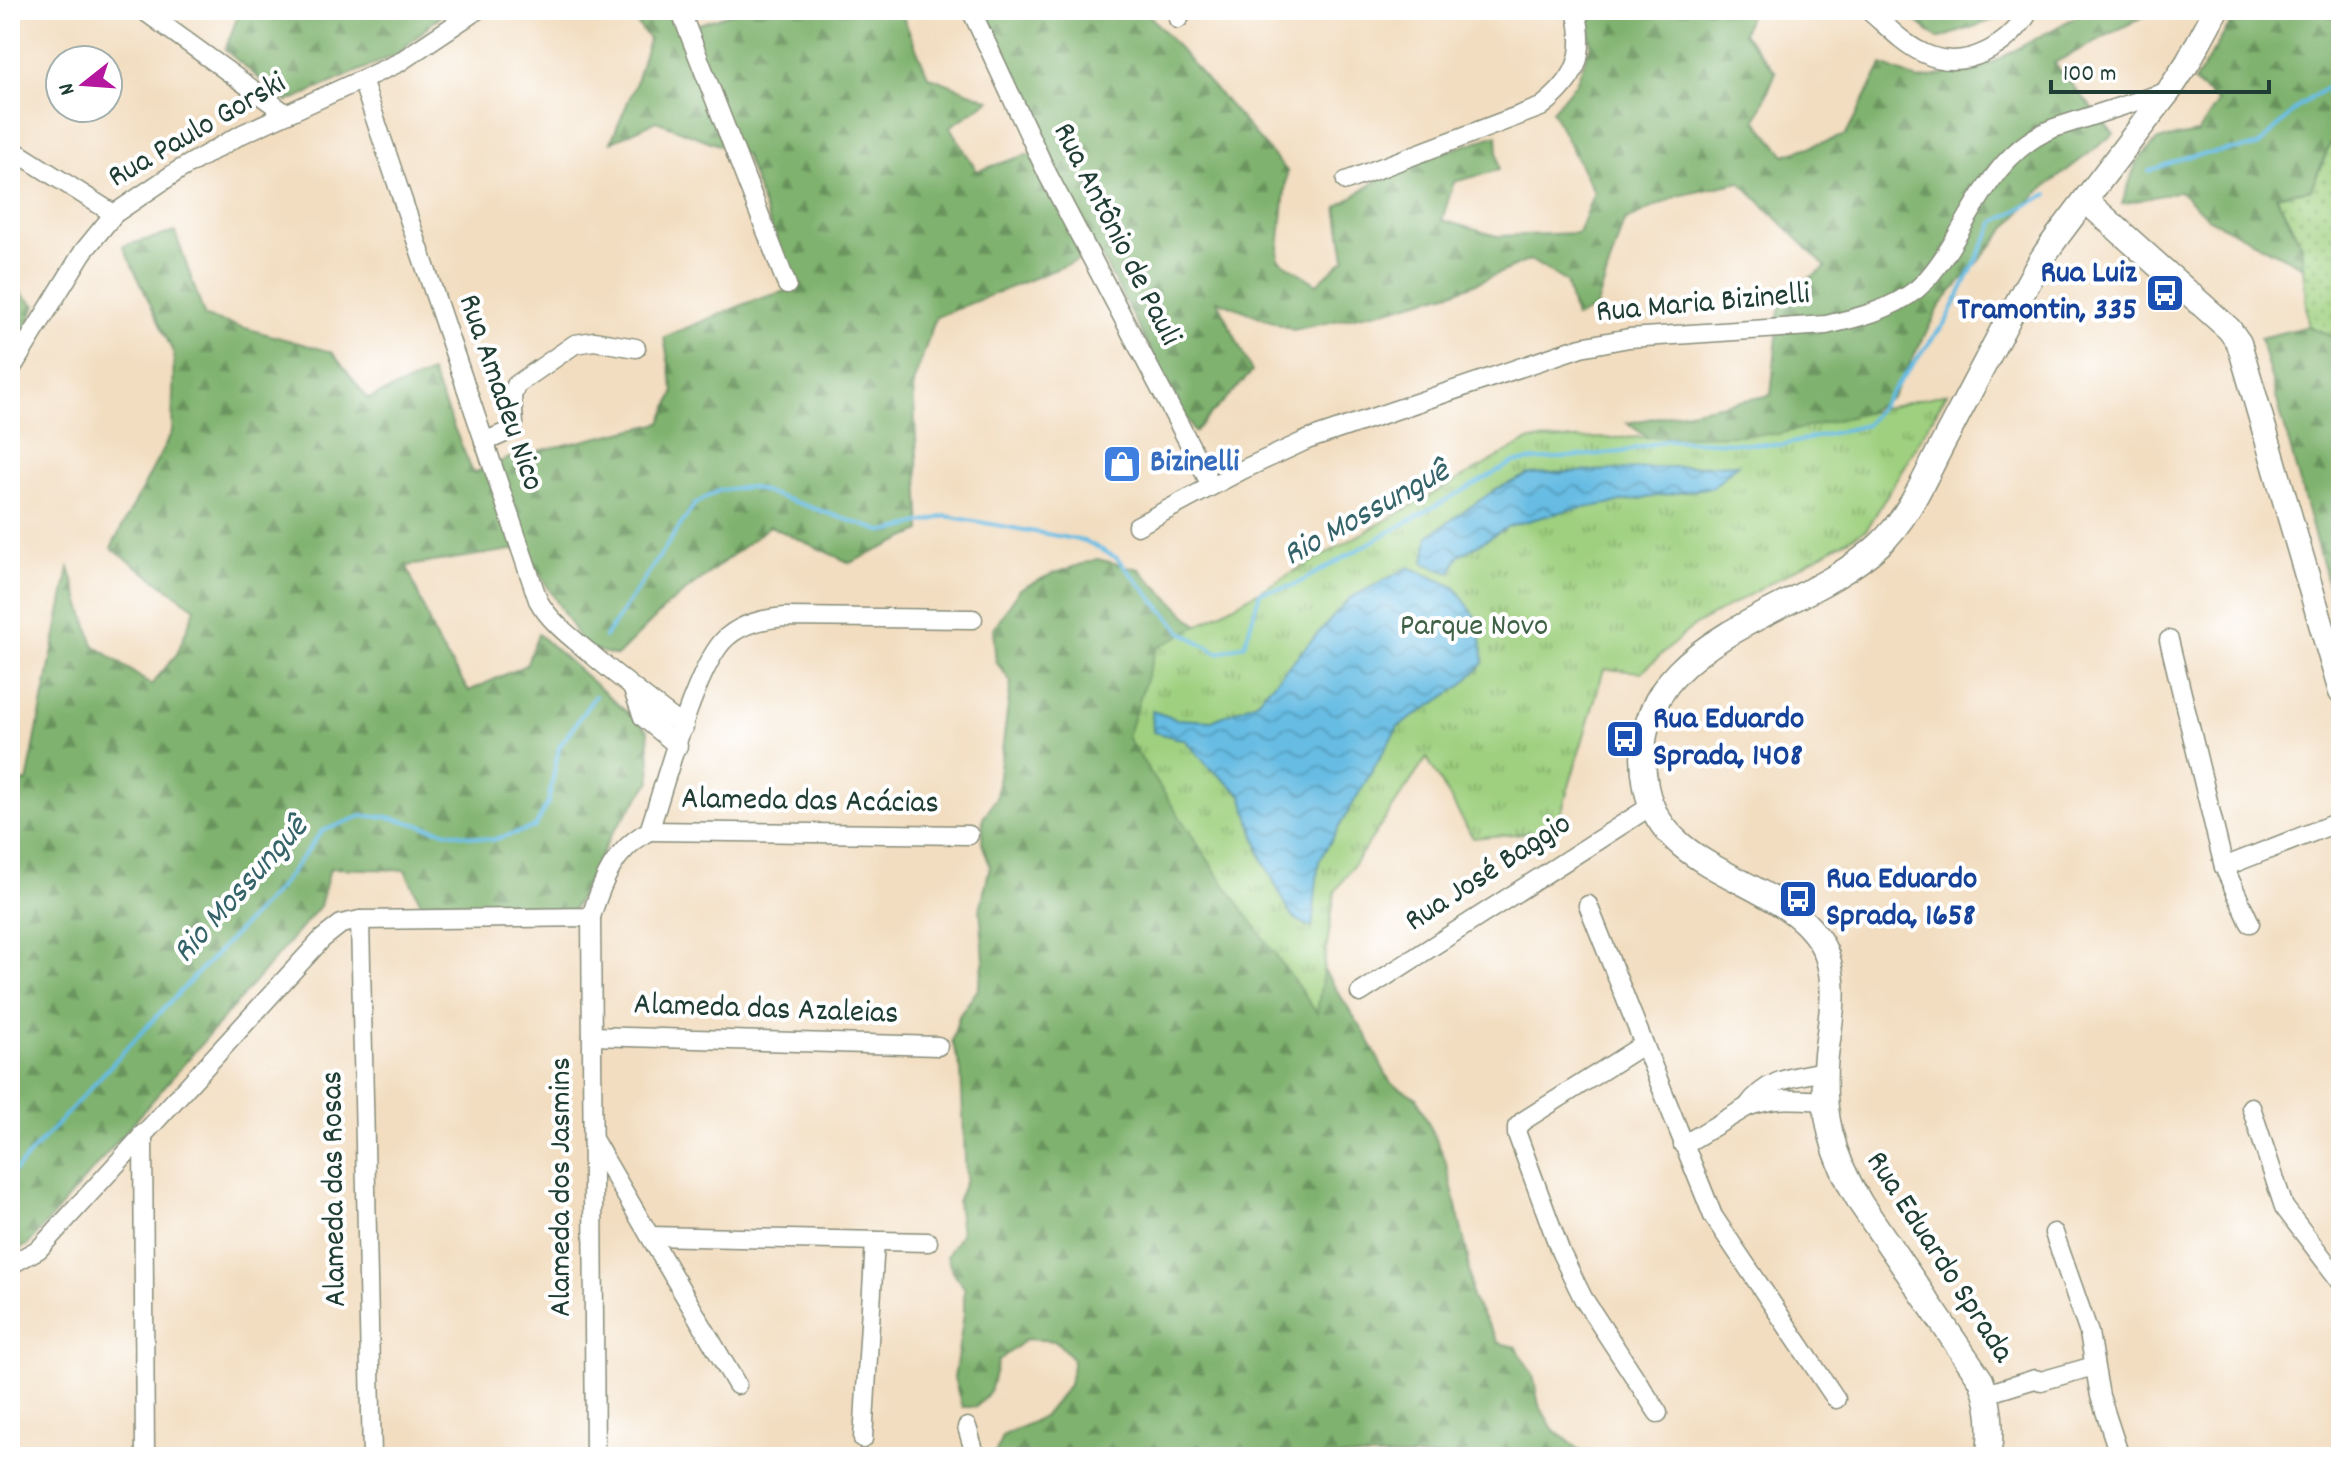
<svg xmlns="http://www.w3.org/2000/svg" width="2351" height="1467" viewBox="0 0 2351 1467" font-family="Dekko,sans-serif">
<defs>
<pattern id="grass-dots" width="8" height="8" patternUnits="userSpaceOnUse" patternTransform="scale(2)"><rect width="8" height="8" fill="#9fd07f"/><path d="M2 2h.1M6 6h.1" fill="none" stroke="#81aa69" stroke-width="1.8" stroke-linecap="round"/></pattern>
<pattern id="forest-firs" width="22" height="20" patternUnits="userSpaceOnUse" patternTransform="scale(2)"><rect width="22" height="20" fill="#7fb26e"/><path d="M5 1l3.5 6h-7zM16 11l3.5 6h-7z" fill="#67925b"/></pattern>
<pattern id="park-tufts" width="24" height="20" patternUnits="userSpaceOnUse" patternTransform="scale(2)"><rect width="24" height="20" fill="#9fd07f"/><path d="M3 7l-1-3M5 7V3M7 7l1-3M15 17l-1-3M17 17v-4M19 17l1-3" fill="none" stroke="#81aa69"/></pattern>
<pattern id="water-waves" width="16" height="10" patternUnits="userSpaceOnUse" patternTransform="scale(2)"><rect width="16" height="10" fill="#66bce3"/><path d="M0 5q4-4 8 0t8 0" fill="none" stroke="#539ab9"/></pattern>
</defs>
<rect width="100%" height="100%" fill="#fff"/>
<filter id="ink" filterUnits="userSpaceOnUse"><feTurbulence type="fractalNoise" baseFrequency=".0125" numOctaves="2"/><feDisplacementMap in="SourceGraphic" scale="16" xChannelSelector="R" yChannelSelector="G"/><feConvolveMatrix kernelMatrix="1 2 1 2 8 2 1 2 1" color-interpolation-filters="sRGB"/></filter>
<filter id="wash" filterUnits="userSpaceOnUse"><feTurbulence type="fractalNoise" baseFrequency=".006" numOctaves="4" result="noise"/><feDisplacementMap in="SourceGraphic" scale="32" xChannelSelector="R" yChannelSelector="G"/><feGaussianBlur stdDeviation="1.8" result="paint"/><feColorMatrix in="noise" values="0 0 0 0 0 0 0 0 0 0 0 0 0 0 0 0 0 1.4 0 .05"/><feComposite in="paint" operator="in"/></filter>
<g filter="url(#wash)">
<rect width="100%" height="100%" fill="#f2ddc0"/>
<path fill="url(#grass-dots)" stroke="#5f865a" stroke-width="2" d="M 2341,128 L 2341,340 L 2308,326 L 2301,244 L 2276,195 L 2311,189 L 2335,133 Z"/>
<g fill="url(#forest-firs)" stroke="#4f7851" stroke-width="2">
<path d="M 240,10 L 447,10 L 396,55 L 287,102 L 225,50 Z"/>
<path d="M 626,10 L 674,10 L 690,27 L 742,10 L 900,10 L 928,76 L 990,100 L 950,127 L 977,171 L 1048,148 L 984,10 L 1145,10 L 1287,171 L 1278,259 L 1317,284 L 1345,258 L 1337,207 L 1400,166 L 1497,135 L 1499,170 L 1454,182 L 1442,220 L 1497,236 L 1578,233 L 1594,192 L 1552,111 L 1576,83 L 1591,44 L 1586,10 L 1751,10 L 1743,33 L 1776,72 L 1756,120 L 1785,155 L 1846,135 L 1882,65 L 1919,80 L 1990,64 L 2088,10 L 2156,10 L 2054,63 L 2114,134 L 2035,195 L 1940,306 L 1892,397 L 1798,452 L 1665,449 L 1627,423 L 1771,395 L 1781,297 L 1826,267 L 1740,182 L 1678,196 L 1624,221 L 1596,308 L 1575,318 L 1566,282 L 1530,260 L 1462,289 L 1387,310 L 1293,330 L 1217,300 L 1252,372 L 1194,432 L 1099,252 L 936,317 L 913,384 L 921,531 L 850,563 L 770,526 L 668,605 L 617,656 L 585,648 L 524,548 L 407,566 L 437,642 L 469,691 L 526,665 L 538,634 L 648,731 L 651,781 L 611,835 L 572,912 L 422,905 L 405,870 L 330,868 L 320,906 L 28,1245 L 10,1253 L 10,779 L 27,782 L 69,568 L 94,645 L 151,685 L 177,654 L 195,608 L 111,548 L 172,432 L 174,354 L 123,246 L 175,232 L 205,317 L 332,352 L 368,399 L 431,373 L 473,473 L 512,457 L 661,423 L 674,393 L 664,337 L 752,301 L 793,289 L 745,155 L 656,121 L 611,142 L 635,85 L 649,39 Z"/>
<path d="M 1903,10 L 2002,10 L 2002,17 L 1938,39 Z"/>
<path d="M 2239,10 L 2311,10 L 2341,20 L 2341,128 L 2335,133 L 2311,189 L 2276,196 L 2301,244 L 2303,267 L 2209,219 L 2180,191 L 2122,204 L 2137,161 L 2158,140 L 2198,133 L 2218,102 L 2194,82 Z"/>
<path d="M 10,284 L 36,306 L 10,357 Z"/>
<path d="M 2308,326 L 2341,340 L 2341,633 L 2260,338 Z"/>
<path d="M 1097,559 L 1139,569 L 1228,655 L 1310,949 L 1366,1035 L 1390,1082 L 1417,1098 L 1445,1159 L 1467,1252 L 1472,1298 L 1499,1343 L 1516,1347 L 1533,1375 L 1539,1405 L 1553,1429 L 1581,1451 L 1584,1457 L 994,1457 L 1002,1436 L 1043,1417 L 1069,1385 L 1073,1359 L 1056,1341 L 1026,1339 L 998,1361 L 990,1392 L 976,1407 L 962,1407 L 954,1378 L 964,1314 L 964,1287 L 952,1272 L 947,1256 L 961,1233 L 957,1202 L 966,1180 L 961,1070 L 952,1041 L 959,1016 L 978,989 L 984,960 L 980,909 L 990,866 L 982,843 L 983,818 L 996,798 L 1011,682 L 996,662 L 993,629 L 1020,589 L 1052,574 Z"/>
</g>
<path fill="url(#park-tufts)" stroke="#5f865a" stroke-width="2" d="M 1947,393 L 1867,529 L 1692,627 L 1642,672 L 1604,669 L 1556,830 L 1473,838 L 1427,758 L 1335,892 L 1317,1013 L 1216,872 L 1127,737 L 1156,649 L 1529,440 L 1779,434 Z"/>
<g fill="url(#water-waves)" stroke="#427c8c" stroke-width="2">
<path d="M 1738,464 L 1713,487 L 1565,511 L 1509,526 L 1458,557 L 1451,573 L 1424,563 L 1428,536 L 1496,489 L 1529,474 Z"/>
<path d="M 1409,567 L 1455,587 L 1479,622 L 1484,663 L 1461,686 L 1398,727 L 1319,861 L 1312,928 L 1292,917 L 1262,858 L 1242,795 L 1208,766 L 1185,740 L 1153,732 L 1152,711 L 1176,719 L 1212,721 L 1256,702 L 1350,598 Z"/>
</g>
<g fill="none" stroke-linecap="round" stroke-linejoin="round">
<g stroke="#66bce3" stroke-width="4">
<path d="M 2149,171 L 2186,157 L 2258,146 L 2299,106 L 2341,78"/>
<path d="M 605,637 L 695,504 L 720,490 L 750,487 L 881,531 L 891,531 L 946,516 L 1085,541 L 1117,558 L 1182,632 L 1218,653 L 1245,644 L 1260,592 L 1293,586 L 1514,462 L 1622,452 L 1667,440 L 1783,445 L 1866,425 L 1947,320 L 1995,222 L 2048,194"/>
<path d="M 10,1176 L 134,1040 L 279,888 L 322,831 L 362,816 L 388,817 L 443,831 L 492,840 L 535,827 L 548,803 L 559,747 L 595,696"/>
</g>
</g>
</g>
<g filter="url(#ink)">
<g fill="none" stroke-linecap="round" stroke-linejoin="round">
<g stroke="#888d7a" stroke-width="21">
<g id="minor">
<path d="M 143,10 L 285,113"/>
<path d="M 680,10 L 787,285"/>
<path d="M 971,10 L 1048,175 L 1211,485"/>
<path d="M 1868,10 C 1886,25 1902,43 1923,53 C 1965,73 2009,46 2030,10"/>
<path d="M 1178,19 L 1185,10"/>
<path d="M 362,80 L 538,600 C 550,622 571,637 590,653 C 621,679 652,703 684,727"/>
<path d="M 10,148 L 114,214"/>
<path d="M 1346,181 L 1541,107 C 1577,79 1587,55 1576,10"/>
<path d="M 10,371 L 83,252 L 114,214 L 179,170 L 242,134 L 398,63 L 477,10"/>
<path d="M 484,442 L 507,432 L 514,424 L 512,397 L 516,385 L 575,344 L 594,341 L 636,348"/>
<path d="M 1137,526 L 1242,470 L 1307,440 L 1581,347 L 1629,338 L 1826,325 C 1857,318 1891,310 1917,289 C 1931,277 1941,262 1951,246 C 1979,200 2001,149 2054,128 L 2169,91"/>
<path d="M 2169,640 L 2224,867 L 2250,923"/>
<path d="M 633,690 L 643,717 L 678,746"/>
<path d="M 649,831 L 969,835"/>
<path d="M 2224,867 L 2341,821"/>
<path d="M 1588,905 L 1713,1216 L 1836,1399"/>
<path d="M 591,917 L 595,1457"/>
<path d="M 360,920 L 372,1457"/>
<path d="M 1360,993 L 1651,806"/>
<path d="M 592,1036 L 938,1046"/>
<path d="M 1644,1044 L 1523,1121 L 1517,1127 L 1517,1134 L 1561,1253 L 1583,1298 L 1658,1413"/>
<path d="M 1747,1107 C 1766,1079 1793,1077 1824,1071"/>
<path d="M 2251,1107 L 2284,1207 L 2341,1282"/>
<path d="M 143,1133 L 145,1457"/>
<path d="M 593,1139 L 737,1385"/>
<path d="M 1683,1145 L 1747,1107 C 1774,1097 1796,1099 1824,1101"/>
<path d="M 2054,1233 L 2089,1333 L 2100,1396 L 2120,1457"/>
<path d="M 650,1236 L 928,1242"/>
<path d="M 10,1265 L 39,1249 L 322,939 L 341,924 L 360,920 L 591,917 C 602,881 615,849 649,831 C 664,788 696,663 727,637 C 743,623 764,619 785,617 L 973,619"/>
<path d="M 1986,1394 L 2035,1379 L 2041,1381 L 2094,1366"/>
<path d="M 967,1427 L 976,1457"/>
<path d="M 863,1439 L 875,1241"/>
</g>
</g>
<g stroke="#888d7a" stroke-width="27">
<g id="major">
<path d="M 2085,200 L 2229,329 L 2239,343 L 2341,692"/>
<path d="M 1988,1457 C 1993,1430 1991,1405 1981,1380 L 1861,1204 C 1832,1157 1820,1110 1826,1055 C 1830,1022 1838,988 1827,956 C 1799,878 1664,881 1646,787 C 1618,637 1797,621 1879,545 C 1908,519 1925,477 1943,443 C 1974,385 2004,325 2037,267 C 2048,247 2064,228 2078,209 C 2108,170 2138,130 2169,91 L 2188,62 L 2216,10"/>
</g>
</g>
<use href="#minor" stroke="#fff" stroke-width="18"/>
<use href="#major" stroke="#fff" stroke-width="24"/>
</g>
</g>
<defs>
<g id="bus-square" transform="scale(2)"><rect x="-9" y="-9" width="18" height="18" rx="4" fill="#1a4fb4" stroke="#fff"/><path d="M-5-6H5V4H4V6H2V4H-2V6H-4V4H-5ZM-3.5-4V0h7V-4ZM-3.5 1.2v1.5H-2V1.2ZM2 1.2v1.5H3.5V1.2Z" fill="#fff"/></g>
<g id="shop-square" transform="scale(2)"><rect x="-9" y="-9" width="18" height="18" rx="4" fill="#3f7fe0" stroke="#fff"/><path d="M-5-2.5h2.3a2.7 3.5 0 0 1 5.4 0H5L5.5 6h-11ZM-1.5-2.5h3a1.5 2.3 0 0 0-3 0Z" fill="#fff"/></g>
</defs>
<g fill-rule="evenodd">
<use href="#bus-square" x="2165" y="293"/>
<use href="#shop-square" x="1122" y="464"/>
<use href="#bus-square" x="1625" y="739"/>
<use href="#bus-square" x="1798" y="899"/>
</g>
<g text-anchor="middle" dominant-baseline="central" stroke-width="8" stroke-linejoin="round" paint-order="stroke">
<g font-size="32" fill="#1f3d34" stroke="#fff">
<text transform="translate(198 132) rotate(-30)">Rua Paulo Gorski</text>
<text transform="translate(1115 235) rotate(63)">Rua Antônio de Pauli</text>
<text transform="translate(1703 305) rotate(-5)">Rua Maria Bizinelli</text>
<text transform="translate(499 393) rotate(71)">Rua Amadeu Nico</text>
<text transform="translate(810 803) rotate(1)">Alameda das Acácias</text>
<text transform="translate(1489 874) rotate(-33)">Rua José Baggio</text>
<text transform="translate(766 1011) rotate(2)">Alameda das Azaleias</text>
<text transform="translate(563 1187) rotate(-90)">Alameda dos Jasmins</text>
<text transform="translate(336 1189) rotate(-91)">Alameda das Rosas</text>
<text transform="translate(1938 1258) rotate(57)">Rua Eduardo Sprada</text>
</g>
<g font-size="32" font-weight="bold" fill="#164399" stroke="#fff" text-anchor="start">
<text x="2137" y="275" text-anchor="end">Rua Luiz<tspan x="2137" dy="37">Tramontin, 335</tspan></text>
<text x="1653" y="721">Rua Eduardo<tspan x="1653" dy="37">Sprada, 1408</tspan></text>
<text x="1826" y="881">Rua Eduardo<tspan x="1826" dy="37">Sprada, 1658</tspan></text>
</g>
<g font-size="32" font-weight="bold" fill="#366cbe" stroke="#fff" text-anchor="start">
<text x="1150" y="464">Bizinelli</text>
</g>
<g font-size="32" fill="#3f6247" stroke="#fff">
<text x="1474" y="628">Parque Novo</text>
</g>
<g font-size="34" font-style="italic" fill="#346369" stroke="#fff">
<text transform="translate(1367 515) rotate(-29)">Rio Mossunguê</text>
<text transform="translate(242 891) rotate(-48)">Rio Mossunguê</text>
</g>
</g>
<rect width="2351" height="1467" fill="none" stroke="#fff" stroke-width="40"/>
<g transform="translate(84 84) rotate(253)"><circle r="38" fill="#ffffff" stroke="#a5b1ae" stroke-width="2"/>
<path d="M0-6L14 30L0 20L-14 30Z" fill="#b5179e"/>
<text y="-12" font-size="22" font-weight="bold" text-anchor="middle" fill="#1f3d34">N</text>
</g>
<path d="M2051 80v12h218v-12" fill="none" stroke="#1f3d34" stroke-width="4"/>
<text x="2063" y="80" font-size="24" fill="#1f3d34" stroke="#ffffff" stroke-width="6" paint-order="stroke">100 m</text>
</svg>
